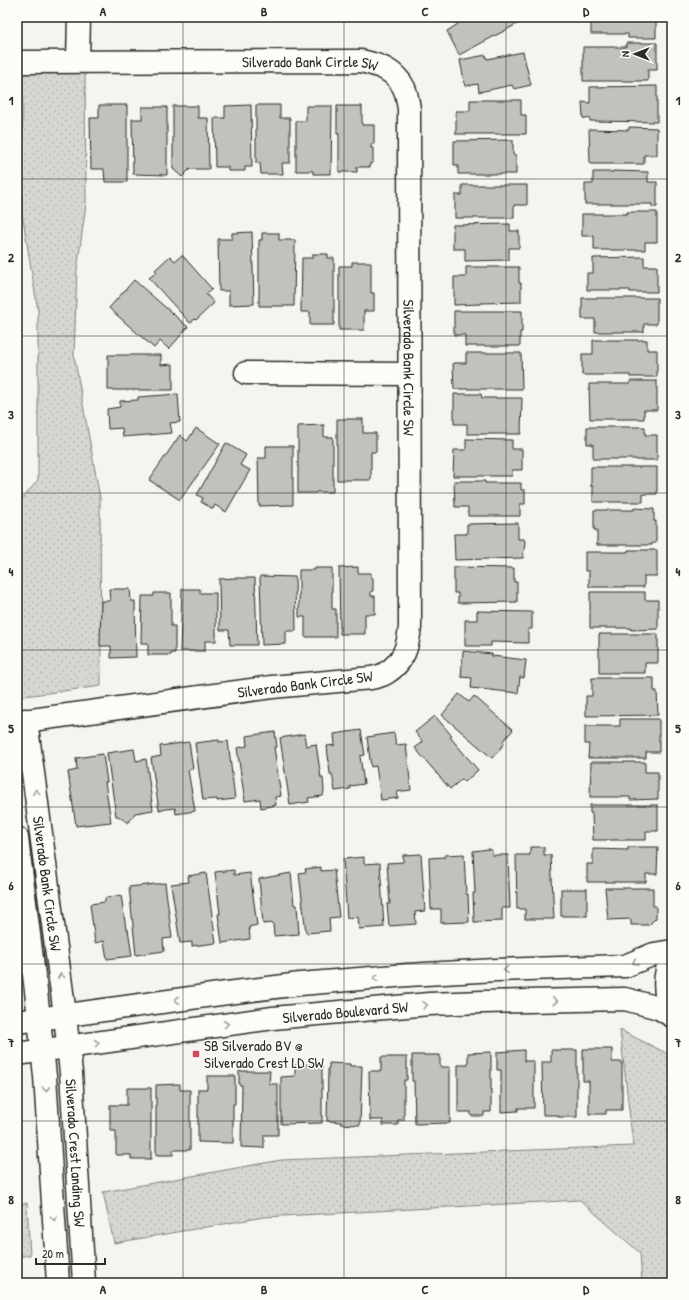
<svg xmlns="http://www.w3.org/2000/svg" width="689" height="1300" viewBox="0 0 689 1300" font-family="'Patrick Hand',sans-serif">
<defs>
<pattern id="grass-dots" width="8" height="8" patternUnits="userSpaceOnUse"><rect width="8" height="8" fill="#d7d6d2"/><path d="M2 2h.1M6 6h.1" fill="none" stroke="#b9b8b4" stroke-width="1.8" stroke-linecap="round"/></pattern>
</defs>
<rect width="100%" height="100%" fill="#f5f4ef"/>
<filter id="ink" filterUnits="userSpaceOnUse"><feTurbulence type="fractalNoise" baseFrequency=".025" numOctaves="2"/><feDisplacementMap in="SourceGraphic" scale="8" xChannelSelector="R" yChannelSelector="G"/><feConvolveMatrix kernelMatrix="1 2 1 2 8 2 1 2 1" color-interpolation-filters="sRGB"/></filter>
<g filter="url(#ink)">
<g fill="url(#grass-dots)" stroke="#81807e">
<path d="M 23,73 L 85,73 L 86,204 L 77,270 L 74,355 L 100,498 L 101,686 L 17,697 L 17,505 L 38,480 L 38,311 L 22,213 Z"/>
<path d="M 620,1030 L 672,1056 L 672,1283 L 642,1283 L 640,1253 L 580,1200 L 264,1217 L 114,1243 L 103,1192 L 281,1160 L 633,1146 Z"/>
<path d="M 27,1203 L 30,1255 L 17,1257 L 17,1204 Z"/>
</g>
<g fill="#c2c1be" stroke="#2b2b2b">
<path d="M 454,17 L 516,17 L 519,23 L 459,55 L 447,31 L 458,24 Z"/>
<path d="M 591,17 L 656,17 L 656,38 L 628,38 L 628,34 L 591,34 Z"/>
<path d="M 626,43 L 657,43 L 657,70 L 648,70 L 648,81 L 583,81 L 583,47 L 626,47 Z"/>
<path d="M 523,52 L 531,85 L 514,89 L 512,85 L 479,92 L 478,84 L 465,86 L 460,60 L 486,55 L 487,59 Z"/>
<path d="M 657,86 L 657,122 L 590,121 L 590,119 L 583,118 L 582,102 L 590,103 L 590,87 Z"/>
<path d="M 470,100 L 521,100 L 521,115 L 526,115 L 526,134 L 456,134 L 456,111 L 470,111 Z"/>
<path d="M 99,105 L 127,105 L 127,182 L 105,182 L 104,169 L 91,169 L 90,118 L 99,118 Z"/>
<path d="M 251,105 L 252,167 L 245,167 L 245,171 L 228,171 L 228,167 L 215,167 L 214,118 L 225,118 L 225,106 Z"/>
<path d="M 256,105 L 280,105 L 280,118 L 290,118 L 290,163 L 282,163 L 283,174 L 261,174 L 260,163 L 256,163 Z"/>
<path d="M 173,106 L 198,106 L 198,118 L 208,118 L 209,169 L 190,169 L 182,177 L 173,169 Z"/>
<path d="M 306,106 L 332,106 L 331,174 L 313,174 L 313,171 L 296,171 L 296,121 L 306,121 Z"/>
<path d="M 337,106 L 362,106 L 362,125 L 374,125 L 374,144 L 371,144 L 371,148 L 373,148 L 373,163 L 370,163 L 370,167 L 357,167 L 357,172 L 339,172 L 339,134 L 337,134 Z"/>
<path d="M 142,107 L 167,107 L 167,175 L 133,174 L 132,119 L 142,119 Z"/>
<path d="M 629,127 L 657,128 L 657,155 L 644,155 L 644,164 L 590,164 L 589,129 L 629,130 Z"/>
<path d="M 513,140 L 513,155 L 516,155 L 516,174 L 458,174 L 458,165 L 454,165 L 454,141 Z"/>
<path d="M 613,171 L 648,172 L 648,182 L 657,182 L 657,207 L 652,207 L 652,204 L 585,204 L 585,184 L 593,184 L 593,172 L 613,172 Z"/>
<path d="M 462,185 L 527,185 L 527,205 L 514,205 L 514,218 L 455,218 L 455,195 L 462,195 Z"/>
<path d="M 627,212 L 657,212 L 657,242 L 645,242 L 645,250 L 594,250 L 594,236 L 582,236 L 582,214 L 627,214 Z"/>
<path d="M 510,224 L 510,231 L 519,231 L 519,248 L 509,248 L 509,260 L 465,261 L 465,249 L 453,249 L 453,225 Z"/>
<path d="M 252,232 L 254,304 L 229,305 L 229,291 L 219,291 L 218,239 L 232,239 L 232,233 Z"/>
<path d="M 262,233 L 279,233 L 279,240 L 295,240 L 294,306 L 259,306 L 259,240 L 262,240 Z"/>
<path d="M 313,254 L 328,254 L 328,258 L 334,258 L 334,325 L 310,325 L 310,312 L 301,312 L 302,258 L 313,258 Z"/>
<path d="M 182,255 L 212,289 L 206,294 L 214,303 L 196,320 L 195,319 L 190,323 L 149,278 L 157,272 L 155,270 L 170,256 L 175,261 Z"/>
<path d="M 644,257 L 644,266 L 657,266 L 657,292 L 630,292 L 630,290 L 587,290 L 587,273 L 593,273 L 593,258 Z"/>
<path d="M 352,262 L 371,262 L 371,293 L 374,293 L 374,311 L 364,311 L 364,330 L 339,330 L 339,266 L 352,266 Z"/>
<path d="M 466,267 L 519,267 L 519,283 L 521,283 L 521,302 L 481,303 L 481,304 L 454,305 L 454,277 L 466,277 Z"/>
<path d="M 134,280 L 188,327 L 169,349 L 160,341 L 154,348 L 109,308 Z"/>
<path d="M 582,298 L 657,298 L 657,324 L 644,324 L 644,332 L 595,332 L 595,319 L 582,319 Z"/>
<path d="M 454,311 L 522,311 L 522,332 L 520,332 L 520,346 L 465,346 L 465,335 L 454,335 Z"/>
<path d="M 593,340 L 647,340 L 647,350 L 657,350 L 657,377 L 630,377 L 630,375 L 582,375 L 582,354 L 593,354 Z"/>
<path d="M 466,353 L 521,353 L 522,389 L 454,389 L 453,363 L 466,363 Z"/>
<path d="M 108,355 L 161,355 L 161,365 L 173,364 L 173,390 L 108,390 Z"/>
<path d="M 630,381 L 657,381 L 657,410 L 644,410 L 644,419 L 590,419 L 589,384 L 630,384 Z"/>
<path d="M 178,394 L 180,422 L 170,423 L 172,433 L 123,437 L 122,428 L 108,429 L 107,409 L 120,407 L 120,401 L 138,400 L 138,397 Z"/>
<path d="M 454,394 L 481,394 L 482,398 L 522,398 L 521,434 L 467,434 L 467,424 L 454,424 Z"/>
<path d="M 337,419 L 363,419 L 363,433 L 376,433 L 376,452 L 371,452 L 371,480 L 337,480 Z"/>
<path d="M 324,425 L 324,437 L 333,437 L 333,492 L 316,492 L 316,493 L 298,493 L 298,426 Z"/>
<path d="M 587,427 L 645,427 L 645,435 L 657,435 L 657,460 L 636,460 L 636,459 L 593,459 L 593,444 L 587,444 Z"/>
<path d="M 196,428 L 220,444 L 180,500 L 149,480 L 180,435 L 187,441 Z"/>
<path d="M 466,439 L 512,440 L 512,449 L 522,449 L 522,470 L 512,470 L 512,476 L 453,476 L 454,450 L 466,450 Z"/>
<path d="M 226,443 L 246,455 L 240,465 L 250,470 L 226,512 L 215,505 L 213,509 L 201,502 L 203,498 L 197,495 Z"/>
<path d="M 266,446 L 293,446 L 293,505 L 259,506 L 258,458 L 266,458 Z"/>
<path d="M 591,467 L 657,467 L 657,494 L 643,494 L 643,502 L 593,502 L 593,486 L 591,487 Z"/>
<path d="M 454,481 L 485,481 L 485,483 L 521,483 L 521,490 L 525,490 L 525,504 L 520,504 L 520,516 L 468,516 L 468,507 L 455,507 Z"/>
<path d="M 634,508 L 654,509 L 654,521 L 656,521 L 656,543 L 652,543 L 652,545 L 597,545 L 597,530 L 594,530 L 594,510 L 634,510 Z"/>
<path d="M 518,523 L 518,539 L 524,539 L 525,542 L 523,558 L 455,560 L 454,534 L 467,534 L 467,524 Z"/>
<path d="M 628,550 L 657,550 L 657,576 L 644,576 L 644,587 L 589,587 L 589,571 L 585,571 L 585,552 L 628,552 Z"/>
<path d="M 358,567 L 358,573 L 371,573 L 371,578 L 373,578 L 373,591 L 371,591 L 371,596 L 375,596 L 375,614 L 365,614 L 365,634 L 340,634 L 339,568 Z"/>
<path d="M 454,567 L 514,568 L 514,582 L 517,582 L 517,602 L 458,603 L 458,593 L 454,593 Z"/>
<path d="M 315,568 L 332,568 L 332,609 L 336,609 L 336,637 L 305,637 L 305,617 L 299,617 L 299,570 L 315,570 Z"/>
<path d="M 260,576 L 295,577 L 296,631 L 286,631 L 286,644 L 262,645 Z"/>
<path d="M 235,578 L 255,578 L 257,645 L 230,645 L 229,630 L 220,630 L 219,579 Z"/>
<path d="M 109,589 L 130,589 L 131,601 L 135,601 L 136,657 L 111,658 L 111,646 L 100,646 L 101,601 L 110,601 Z"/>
<path d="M 182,589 L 200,589 L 200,593 L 216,593 L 216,641 L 205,641 L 205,651 L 180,651 Z"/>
<path d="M 590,592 L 645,592 L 645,600 L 658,600 L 658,629 L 631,630 L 631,628 L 590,628 Z"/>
<path d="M 154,593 L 171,593 L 171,626 L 175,626 L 175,653 L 171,653 L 171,655 L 148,655 L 148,643 L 141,643 L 142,596 L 154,596 Z"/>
<path d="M 477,611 L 532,612 L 532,629 L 528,629 L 528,643 L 491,642 L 491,646 L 465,646 L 465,620 L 477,620 Z"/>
<path d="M 599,634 L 658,634 L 658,663 L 645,663 L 645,673 L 599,673 Z"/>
<path d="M 463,651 L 492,654 L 492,656 L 526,660 L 524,678 L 520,677 L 518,693 L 471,688 L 472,678 L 461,677 Z"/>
<path d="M 592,678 L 654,678 L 654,691 L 657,691 L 658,715 L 586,716 L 586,696 L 592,696 Z"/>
<path d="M 459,694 L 469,702 L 474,696 L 513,730 L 502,742 L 505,743 L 492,758 L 442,715 Z"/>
<path d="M 435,716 L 452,736 L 450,737 L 478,770 L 465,782 L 462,779 L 450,789 L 415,748 L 423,742 L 415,732 Z"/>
<path d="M 620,719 L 659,719 L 659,752 L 646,752 L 646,758 L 588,758 L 589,744 L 585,744 L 585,726 L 620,726 Z"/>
<path d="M 361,730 L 365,755 L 360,756 L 364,784 L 350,786 L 350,789 L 335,791 L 332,774 L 330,774 L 327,746 L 335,745 L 334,734 Z"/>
<path d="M 275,732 L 277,747 L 274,747 L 281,796 L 275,797 L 276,805 L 261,808 L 260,799 L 245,801 L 237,748 L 247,746 L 246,736 Z"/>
<path d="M 394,733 L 396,745 L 406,744 L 411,790 L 397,792 L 398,798 L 381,800 L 376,766 L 371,767 L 367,737 Z"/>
<path d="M 304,734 L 306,746 L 316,744 L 321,778 L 323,778 L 324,790 L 323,796 L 308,798 L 309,802 L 290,805 L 280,738 Z"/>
<path d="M 219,740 L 219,742 L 228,741 L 235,799 L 217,801 L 217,799 L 203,800 L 195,743 Z"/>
<path d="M 189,742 L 193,769 L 188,770 L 195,811 L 176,814 L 175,808 L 159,810 L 151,758 L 161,756 L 160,746 Z"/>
<path d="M 134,749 L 136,761 L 146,759 L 153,810 L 135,813 L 128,823 L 118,816 L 116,816 L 107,753 Z"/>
<path d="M 103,754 L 107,782 L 105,782 L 111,822 L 76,826 L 68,772 L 77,770 L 76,758 Z"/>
<path d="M 591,762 L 645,762 L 645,772 L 658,772 L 658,799 L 630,800 L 630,797 L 590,797 Z"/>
<path d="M 590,805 L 658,805 L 658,831 L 646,831 L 646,840 L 593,840 L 592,813 L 590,813 Z"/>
<path d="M 530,847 L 544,847 L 544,855 L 551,855 L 554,919 L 525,919 L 525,909 L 517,909 L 516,855 L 530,855 Z"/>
<path d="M 628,847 L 658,847 L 657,874 L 646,874 L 646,882 L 587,882 L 587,864 L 593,864 L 593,849 L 628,850 Z"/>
<path d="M 489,849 L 492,850 L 492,855 L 508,855 L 510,908 L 502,908 L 502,921 L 474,922 L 473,893 L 475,893 L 473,851 Z"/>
<path d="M 421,854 L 425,911 L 415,912 L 416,924 L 389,926 L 387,904 L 390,904 L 387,863 L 403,862 L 403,855 Z"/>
<path d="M 464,854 L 466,894 L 468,894 L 469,922 L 441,923 L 441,909 L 431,909 L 429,858 L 445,857 L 445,855 Z"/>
<path d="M 364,857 L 364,864 L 380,863 L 384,927 L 359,929 L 358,917 L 347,918 L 343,859 Z"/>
<path d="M 321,867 L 321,871 L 334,870 L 339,917 L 329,918 L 330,931 L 306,933 L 299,873 L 306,872 L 305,869 Z"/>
<path d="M 234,870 L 234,875 L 250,873 L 257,925 L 249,927 L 250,939 L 222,943 L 218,914 L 220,914 L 215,872 Z"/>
<path d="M 206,873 L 216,943 L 192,946 L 192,942 L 180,943 L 171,884 L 189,882 L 188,876 Z"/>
<path d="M 291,873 L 294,905 L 297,905 L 299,934 L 274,936 L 273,923 L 263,924 L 259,879 Z"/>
<path d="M 165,883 L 172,938 L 163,939 L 164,951 L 136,955 L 129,887 Z"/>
<path d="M 605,888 L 653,888 L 653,906 L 656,906 L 656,918 L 649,925 L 631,925 L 631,919 L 608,920 Z"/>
<rect x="561" y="889" width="26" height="27"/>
<path d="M 121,895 L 126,929 L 128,929 L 132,956 L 107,959 L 104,941 L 95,943 L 90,904 L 105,902 L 105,898 Z"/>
<path d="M 583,1049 L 612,1049 L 612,1062 L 622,1062 L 622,1110 L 606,1110 L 606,1114 L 589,1114 L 589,1081 L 583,1081 Z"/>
<path d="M 524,1050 L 524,1061 L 534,1061 L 534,1108 L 518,1108 L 518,1111 L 501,1112 L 501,1070 L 497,1070 L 497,1052 Z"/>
<path d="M 551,1050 L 577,1050 L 577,1117 L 558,1117 L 558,1115 L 543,1115 L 542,1062 L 551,1062 Z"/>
<path d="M 491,1052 L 491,1112 L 484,1112 L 484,1116 L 471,1116 L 471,1112 L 458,1112 L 458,1065 L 468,1065 L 468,1053 Z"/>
<path d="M 412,1055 L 440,1055 L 440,1067 L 450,1067 L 450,1123 L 415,1124 L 414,1081 L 412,1081 Z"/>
<path d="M 381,1057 L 407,1057 L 407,1080 L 404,1080 L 404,1120 L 398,1120 L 398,1125 L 383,1125 L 383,1120 L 370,1120 L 369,1071 L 381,1071 Z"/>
<path d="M 329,1063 L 350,1064 L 350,1066 L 362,1066 L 360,1125 L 341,1124 L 341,1122 L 327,1121 L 328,1068 L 329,1068 Z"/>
<path d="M 322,1064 L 322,1123 L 281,1124 L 281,1077 L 295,1076 L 295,1065 Z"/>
<path d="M 239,1071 L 270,1071 L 269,1084 L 278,1084 L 278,1135 L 264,1135 L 264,1148 L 241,1147 L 242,1085 L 239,1085 Z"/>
<path d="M 207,1076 L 235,1076 L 235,1104 L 233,1104 L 233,1143 L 198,1142 L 198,1089 L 207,1089 Z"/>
<path d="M 180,1084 L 180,1090 L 190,1090 L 190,1150 L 173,1150 L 173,1155 L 156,1155 L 156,1085 Z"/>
<path d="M 127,1088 L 151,1088 L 151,1159 L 131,1159 L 131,1155 L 116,1155 L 116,1131 L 110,1131 L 110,1105 L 127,1105 Z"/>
<path d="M 464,1280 L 485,1281 L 485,1283 L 434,1283 L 464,1283 Z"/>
</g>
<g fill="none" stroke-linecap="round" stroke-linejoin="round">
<g stroke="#2b2b2b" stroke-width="25">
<g id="minor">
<path d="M 78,61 L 79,17"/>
<path id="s1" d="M 17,62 L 361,61 C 379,65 395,70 404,88 C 407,94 408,103 409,109 L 410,627 C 408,646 404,662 386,673 C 382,676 376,677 371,678 L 272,687 L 17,722"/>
<path d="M 246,373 L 409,374"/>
<path id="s2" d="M 26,720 L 65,1015 L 71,1073 L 84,1283"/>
<path d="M 17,838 L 36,991 L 45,1076 L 58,1283"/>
</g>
</g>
<g stroke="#2b2b2b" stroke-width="25">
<g id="tertiary">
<path d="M 672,956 C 664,973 662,993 672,1010"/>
<path d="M 17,1022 L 227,993 L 300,984 L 407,975 L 496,970 L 625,966 L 654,954 L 672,951"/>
<path id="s3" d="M 17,1054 L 273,1018 L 429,1004 L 483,1002 L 625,999 L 659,1008 L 672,1016"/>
</g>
</g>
<use href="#minor" stroke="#fdfcf7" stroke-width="22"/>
<use href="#tertiary" stroke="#fdfcf7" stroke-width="22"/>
</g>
<defs><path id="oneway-chevron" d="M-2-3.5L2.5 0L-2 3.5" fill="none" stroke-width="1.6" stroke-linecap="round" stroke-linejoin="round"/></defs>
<g stroke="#9e9e9b">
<use href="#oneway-chevron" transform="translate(36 792) rotate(-98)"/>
<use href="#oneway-chevron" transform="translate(635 962) rotate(156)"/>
<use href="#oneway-chevron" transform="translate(506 970) rotate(178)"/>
<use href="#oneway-chevron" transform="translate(61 976) rotate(-98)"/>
<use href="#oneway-chevron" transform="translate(376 978) rotate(175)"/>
<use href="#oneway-chevron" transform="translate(177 1000) rotate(172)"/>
<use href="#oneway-chevron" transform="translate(555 1001) rotate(-1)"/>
<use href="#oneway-chevron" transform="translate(425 1005) rotate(-4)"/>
<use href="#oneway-chevron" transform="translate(226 1024) rotate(-8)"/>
<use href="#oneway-chevron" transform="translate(97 1043) rotate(-7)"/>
<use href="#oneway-chevron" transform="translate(46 1089) rotate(87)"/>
<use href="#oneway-chevron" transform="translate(54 1218) rotate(87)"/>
</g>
</g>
<path fill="none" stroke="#2b2b2b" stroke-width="1" stroke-opacity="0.55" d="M 183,17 L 183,1283M 344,17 L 344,1283M 506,17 L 506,1283M 17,179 L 672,179M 17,336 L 672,336M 17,493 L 672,493M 17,650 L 672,650M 17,807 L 672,807M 17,964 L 672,964M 17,1121 L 672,1121"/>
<rect fill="#d1495b" stroke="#fdfcf7" stroke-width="1.5" x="192" y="1050" width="8" height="8" rx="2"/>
<g text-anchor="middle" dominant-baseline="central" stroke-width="3" stroke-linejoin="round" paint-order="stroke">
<g font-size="15" fill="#2b2b2b" stroke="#fdfcf7">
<text stroke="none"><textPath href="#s1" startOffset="293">Silverado Bank Circle SW</textPath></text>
<text stroke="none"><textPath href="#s1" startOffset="677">Silverado Bank Circle SW</textPath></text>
<text transform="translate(305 684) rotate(-7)">Silverado Bank Circle SW</text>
<text stroke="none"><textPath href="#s2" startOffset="165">Silverado Bank Circle SW</textPath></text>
<text stroke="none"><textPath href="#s3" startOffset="331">Silverado Boulevard SW</textPath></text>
<text stroke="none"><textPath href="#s2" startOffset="436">Silverado Crest Landing SW</textPath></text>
</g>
<g font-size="15" fill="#2b2b2b" stroke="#fdfcf7" text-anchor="start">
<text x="204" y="1045">SB Silverado BV @<tspan x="204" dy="17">Silverado Crest LD SW</tspan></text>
</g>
</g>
<rect width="689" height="1300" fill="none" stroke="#fdfcf7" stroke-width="44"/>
<g transform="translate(635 54) rotate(270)" stroke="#fdfcf7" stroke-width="3" paint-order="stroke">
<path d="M0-3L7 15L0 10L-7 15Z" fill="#2b2b2b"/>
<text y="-6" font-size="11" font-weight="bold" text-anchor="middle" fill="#2b2b2b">N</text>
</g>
<path d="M36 1258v6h69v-6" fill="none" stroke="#2b2b2b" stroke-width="2"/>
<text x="42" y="1258" font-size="12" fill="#2b2b2b" stroke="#fdfcf7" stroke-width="3" paint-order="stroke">20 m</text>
<rect x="22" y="22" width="645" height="1256" fill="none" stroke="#2b2b2b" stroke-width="1.5"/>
<g font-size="13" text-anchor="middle" font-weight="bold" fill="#2b2b2b">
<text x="103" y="16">A</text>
<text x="264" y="16">B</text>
<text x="425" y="16">C</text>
<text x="586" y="16">D</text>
<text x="11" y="105">1</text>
<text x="678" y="105">1</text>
<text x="11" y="262">2</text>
<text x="678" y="262">2</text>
<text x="11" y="419">3</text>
<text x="678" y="419">3</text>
<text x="11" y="576">4</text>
<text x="678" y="576">4</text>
<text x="11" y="733">5</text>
<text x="678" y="733">5</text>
<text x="11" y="890">6</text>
<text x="678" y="890">6</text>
<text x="11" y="1047">7</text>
<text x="678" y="1047">7</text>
<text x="11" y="1204">8</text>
<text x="678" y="1204">8</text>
<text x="103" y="1294">A</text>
<text x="264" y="1294">B</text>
<text x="425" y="1294">C</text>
<text x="586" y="1294">D</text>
</g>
</svg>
